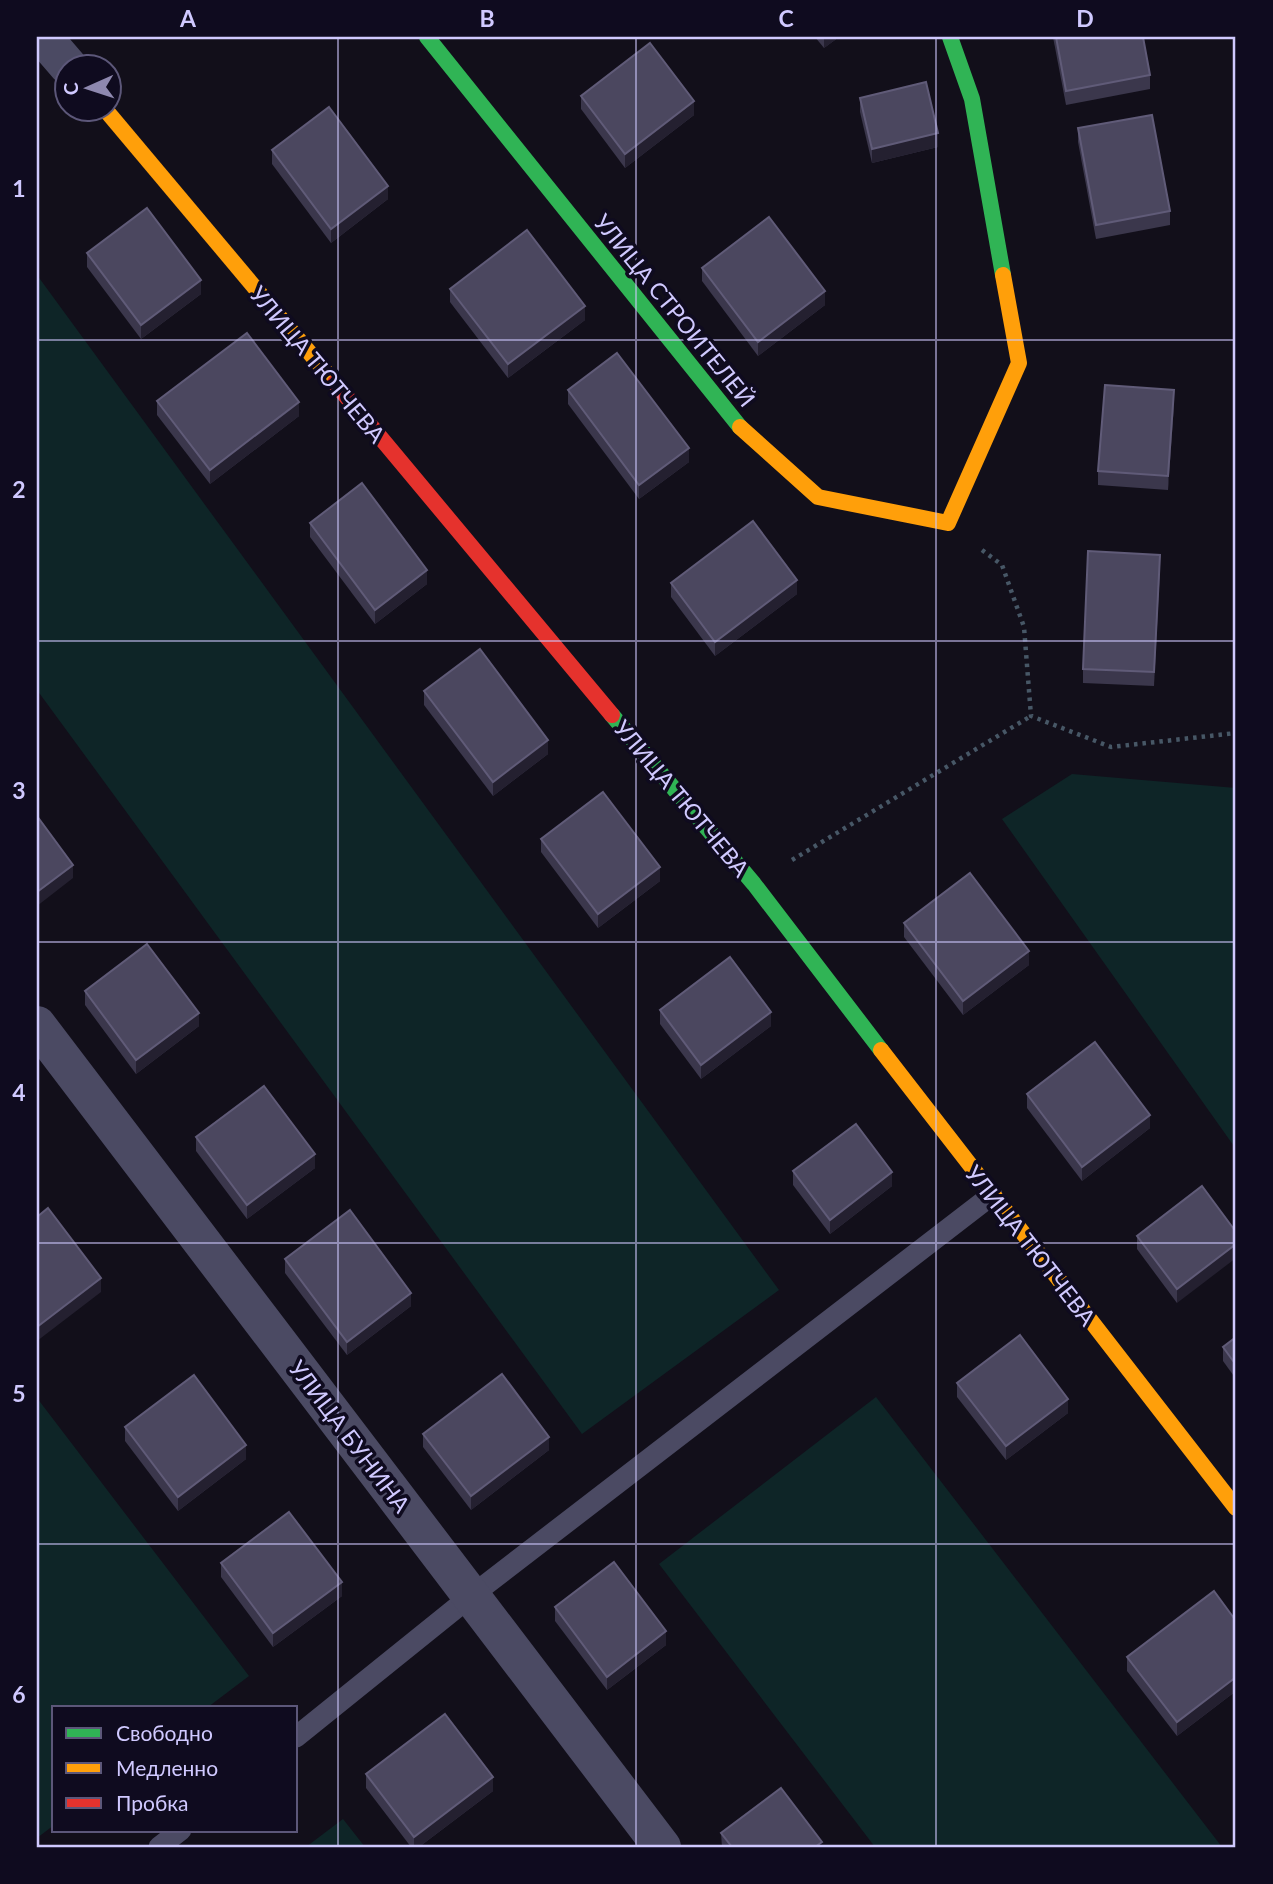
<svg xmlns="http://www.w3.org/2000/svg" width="1273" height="1884" viewBox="0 0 1273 1884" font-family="Lato,sans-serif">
<rect width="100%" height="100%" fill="#120f1a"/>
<g fill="#0e2527">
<path d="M 37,275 L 779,1290 L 582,1434 L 37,690 Z"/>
<path d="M 1072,774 L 1236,788 L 1236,1149 L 1002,819 Z"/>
<path d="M 876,1397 L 1222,1847 L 875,1847 L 659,1564 Z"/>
<path d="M 37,1398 L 249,1676 L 208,1707 L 54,1707 L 54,1825 L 37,1838 Z"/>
<path d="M 343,1819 L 365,1847 L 306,1847 Z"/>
</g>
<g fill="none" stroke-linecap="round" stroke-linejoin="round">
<g stroke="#475766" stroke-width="4.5" stroke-dasharray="3.5 5" stroke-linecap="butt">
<path d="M 982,550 L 1002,565 L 1024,627 L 1031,716 L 1111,747 L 1236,733"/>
<path d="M 792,860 L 1031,716"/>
</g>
<g stroke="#4b4a63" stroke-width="21">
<path d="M 296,1737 L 471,1596 L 992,1195"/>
<path d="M 159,1847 L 181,1830"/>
</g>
<g stroke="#4b4a63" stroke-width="38">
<path d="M 43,37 L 68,66"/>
<path d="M 37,1025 L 662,1847"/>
</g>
<g stroke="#30b455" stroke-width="16">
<path d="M 427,37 L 740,427"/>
<path d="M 950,37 L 972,99 L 1003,275"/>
<path d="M 612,715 L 754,884 L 881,1050"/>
</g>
<g stroke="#ff9f0a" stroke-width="16">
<path d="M 104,108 L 335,383"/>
<path d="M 740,427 L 818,497 L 948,523 L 1019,363 L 1003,275"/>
<path d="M 881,1050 L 1236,1508"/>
</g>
<path stroke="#e5322d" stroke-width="16" d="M 335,383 L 612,715"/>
</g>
<g fill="#3b374c">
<path d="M 815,37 L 839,37 L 824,48 Z"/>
<path d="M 1053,37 L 1143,37 L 1150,75 L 1150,89 L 1066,105 Z"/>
<path d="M 581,96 L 694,115 L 625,168 L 581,109 Z"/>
<path d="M 860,98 L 938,147 L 872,163 L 860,112 Z"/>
<path d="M 1078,128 L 1170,211 L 1170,225 L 1096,239 L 1078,142 Z"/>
<path d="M 272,150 L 388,199 L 331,243 L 272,164 Z"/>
<path d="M 87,253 L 201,294 L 141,339 L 87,267 Z"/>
<path d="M 702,268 L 825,305 L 758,356 L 702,281 Z"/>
<path d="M 450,289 L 585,320 L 508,378 L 450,302 Z"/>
<path d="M 568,390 L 689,462 L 639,499 L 568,404 Z"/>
<path d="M 157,401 L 299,416 L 210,484 L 157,415 Z"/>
<path d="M 1174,404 L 1168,490 L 1098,485 L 1098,471 Z"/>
<path d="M 310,523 L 427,584 L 375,624 L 310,537 Z"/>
<path d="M 1160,569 L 1154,686 L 1083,683 L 1083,669 Z"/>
<path d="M 671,583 L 797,594 L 715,656 L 671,597 Z"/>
<path d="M 424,691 L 548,754 L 493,796 L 424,705 Z"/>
<path d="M 541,839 L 660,881 L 598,928 L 541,852 Z"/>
<path d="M 904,923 L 1029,965 L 963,1015 L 904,937 Z"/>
<path d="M 85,991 L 199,1026 L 136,1074 L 85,1005 Z"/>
<path d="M 660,1010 L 771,1026 L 701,1079 L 660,1024 Z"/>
<path d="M 1027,1094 L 1150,1128 L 1082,1181 L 1027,1108 Z"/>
<path d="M 196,1137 L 315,1168 L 247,1219 L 196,1151 Z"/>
<path d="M 793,1171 L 892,1186 L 830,1234 L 793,1185 Z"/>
<path d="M 1202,1186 L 1177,1303 L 1137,1249 L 1137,1236 Z"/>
<path d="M 285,1259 L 411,1306 L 347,1355 L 285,1273 Z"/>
<path d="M 1236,1337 L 1236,1379 L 1223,1361 L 1223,1347 Z"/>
<path d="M 957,1383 L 1068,1413 L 1006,1460 L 957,1397 Z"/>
<path d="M 125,1427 L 246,1459 L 178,1511 L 125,1441 Z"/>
<path d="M 423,1434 L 549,1450 L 471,1510 L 423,1447 Z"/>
<path d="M 221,1563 L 342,1596 L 273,1647 L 221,1577 Z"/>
<path d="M 555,1607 L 666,1645 L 607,1690 L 555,1621 Z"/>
<path d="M 1236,1621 L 1236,1691 L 1177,1736 L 1127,1671 L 1127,1657 Z"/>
<path d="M 366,1774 L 493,1791 L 419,1847 L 411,1847 L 366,1788 Z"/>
<path d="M 721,1833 L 822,1847 L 722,1847 Z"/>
</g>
<g fill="#242030">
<path d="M 824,37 L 839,37 L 824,48 Z"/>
<path d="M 694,101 L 694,115 L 625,168 L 625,154 Z"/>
<path d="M 938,133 L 938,147 L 872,163 L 872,149 Z"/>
<path d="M 388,186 L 388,199 L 331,243 L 331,229 Z"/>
<path d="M 201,280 L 201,294 L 141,339 L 141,325 Z"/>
<path d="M 825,291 L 825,305 L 758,356 L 758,342 Z"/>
<path d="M 585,306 L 585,320 L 508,378 L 508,364 Z"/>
<path d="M 1174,390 L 1174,404 L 1168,490 L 1168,476 Z"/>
<path d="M 299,402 L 299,416 L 210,484 L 210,470 Z"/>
<path d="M 689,448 L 689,462 L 639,499 L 639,485 Z"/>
<path d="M 427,570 L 427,584 L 375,624 L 375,610 Z"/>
<path d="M 797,580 L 797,594 L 715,656 L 715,642 Z"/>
<path d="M 548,740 L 548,754 L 493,796 L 493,782 Z"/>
<path d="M 73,865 L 73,878 L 37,906 L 37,892 Z"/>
<path d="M 660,867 L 660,881 L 598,928 L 598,914 Z"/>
<path d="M 1029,951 L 1029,965 L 963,1015 L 963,1001 Z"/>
<path d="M 771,1012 L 771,1026 L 701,1079 L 701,1065 Z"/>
<path d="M 199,1013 L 199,1026 L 136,1074 L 136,1060 Z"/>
<path d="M 1150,1115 L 1150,1128 L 1082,1181 L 1082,1167 Z"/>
<path d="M 315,1154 L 315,1168 L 247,1219 L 247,1205 Z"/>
<path d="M 892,1172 L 892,1186 L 830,1234 L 830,1220 Z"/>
<path d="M 1236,1244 L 1236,1258 L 1177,1303 L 1177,1289 Z"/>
<path d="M 101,1278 L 101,1292 L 37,1341 L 37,1327 Z"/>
<path d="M 411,1293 L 411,1306 L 347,1355 L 347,1342 Z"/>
<path d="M 1068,1399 L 1068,1413 L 1006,1460 L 1006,1446 Z"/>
<path d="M 549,1437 L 549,1450 L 471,1510 L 471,1496 Z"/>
<path d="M 246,1445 L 246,1459 L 178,1511 L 178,1497 Z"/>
<path d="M 342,1582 L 342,1596 L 273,1647 L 273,1633 Z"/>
<path d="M 666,1631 L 666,1645 L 607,1690 L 607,1677 Z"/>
<path d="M 1236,1677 L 1236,1691 L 1177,1736 L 1177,1722 Z"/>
<path d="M 493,1777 L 493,1791 L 419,1847 L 414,1847 L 414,1837 Z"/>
</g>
<g fill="#4b475f" stroke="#605b78" stroke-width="2">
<path d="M 1056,37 L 1143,37 L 1150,75 L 1066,91 Z"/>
<path d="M 650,43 L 694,101 L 625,154 L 581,96 Z"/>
<path d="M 926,82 L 938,133 L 872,149 L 860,98 Z"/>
<path d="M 329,107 L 388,186 L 331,229 L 272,150 Z"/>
<path d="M 1152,115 L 1170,211 L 1096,225 L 1078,128 Z"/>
<path d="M 147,208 L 201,280 L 141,325 L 87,253 Z"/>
<path d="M 769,217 L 825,291 L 758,342 L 702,268 Z"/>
<path d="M 527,230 L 585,306 L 508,364 L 450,289 Z"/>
<path d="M 247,333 L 299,402 L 210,470 L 157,401 Z"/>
<path d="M 617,353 L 689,448 L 639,485 L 568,390 Z"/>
<path d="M 1105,385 L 1174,390 L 1168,476 L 1098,471 Z"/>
<path d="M 362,483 L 427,570 L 375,610 L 310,523 Z"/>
<path d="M 753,521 L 797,580 L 715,642 L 671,583 Z"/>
<path d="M 1088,551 L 1160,555 L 1154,672 L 1083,669 Z"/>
<path d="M 480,649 L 548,740 L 493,782 L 424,691 Z"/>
<path d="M 603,792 L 660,867 L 598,914 L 541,839 Z"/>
<path d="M 37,816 L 73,865 L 37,892 Z"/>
<path d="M 970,873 L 1029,951 L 963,1001 L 904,923 Z"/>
<path d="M 147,944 L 199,1013 L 136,1060 L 85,991 Z"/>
<path d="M 730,957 L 771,1012 L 701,1065 L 660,1010 Z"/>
<path d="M 1095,1042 L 1150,1115 L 1082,1167 L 1027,1094 Z"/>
<path d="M 264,1086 L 315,1154 L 247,1205 L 196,1137 Z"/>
<path d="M 856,1124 L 892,1172 L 830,1220 L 793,1171 Z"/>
<path d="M 1202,1186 L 1236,1232 L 1236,1244 L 1177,1289 L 1137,1236 Z"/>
<path d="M 48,1208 L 101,1278 L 37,1327 L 37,1217 Z"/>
<path d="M 350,1210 L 411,1293 L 347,1342 L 285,1259 Z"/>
<path d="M 1020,1335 L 1068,1399 L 1006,1446 L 957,1383 Z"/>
<path d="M 1236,1337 L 1236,1365 L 1223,1347 Z"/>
<path d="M 502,1374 L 549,1437 L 471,1496 L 423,1434 Z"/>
<path d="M 194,1375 L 246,1445 L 178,1497 L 125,1427 Z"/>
<path d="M 289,1512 L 342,1582 L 273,1633 L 221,1563 Z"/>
<path d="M 614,1562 L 666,1631 L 607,1677 L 555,1607 Z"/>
<path d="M 1214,1591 L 1236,1621 L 1236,1677 L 1177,1722 L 1127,1657 Z"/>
<path d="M 445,1714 L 493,1777 L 414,1837 L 366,1774 Z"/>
<path d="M 781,1788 L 822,1842 L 815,1847 L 732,1847 L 721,1833 Z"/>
</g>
<path fill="none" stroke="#d0c9ff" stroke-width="2" stroke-opacity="0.55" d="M 338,37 L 338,1847M 636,37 L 636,1847M 936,37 L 936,1847M 37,340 L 1236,340M 37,641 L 1236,641M 37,942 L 1236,942M 37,1243 L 1236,1243M 37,1544 L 1236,1544"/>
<g text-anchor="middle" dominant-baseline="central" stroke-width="7" stroke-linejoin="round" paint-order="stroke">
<g font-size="23" fill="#d0c9ff" stroke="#0f0b1f">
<text transform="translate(675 310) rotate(51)">УЛИЦА СТРОИТЕЛЕЙ</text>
<text transform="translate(318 364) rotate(50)">УЛИЦА ТЮТЧЕВА</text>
<text transform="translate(682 798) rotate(50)">УЛИЦА ТЮТЧЕВА</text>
<text transform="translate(1031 1245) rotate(52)">УЛИЦА ТЮТЧЕВА</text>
<text transform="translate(350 1436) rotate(53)">УЛИЦА БУНИНА</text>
</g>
</g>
<rect width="1273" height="1884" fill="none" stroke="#0f0b1f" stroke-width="77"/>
<rect x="52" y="1706" width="245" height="126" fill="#0f0b1f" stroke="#5c5779" stroke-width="2"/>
<rect x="66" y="1728" width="35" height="10" fill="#30b455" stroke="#5c5779" stroke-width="2"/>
<text x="116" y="1741" font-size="21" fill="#d0c9ff">Свободно</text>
<rect x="66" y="1763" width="35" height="10" fill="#ff9f0a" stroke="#5c5779" stroke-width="2"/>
<text x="116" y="1776" font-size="21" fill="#d0c9ff">Медленно</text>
<rect x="66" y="1798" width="35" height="10" fill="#e5322d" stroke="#5c5779" stroke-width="2"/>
<text x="116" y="1811" font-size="21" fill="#d0c9ff">Пробка</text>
<g transform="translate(88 88) rotate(267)"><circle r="33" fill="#0f0b1f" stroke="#5c5779" stroke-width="2"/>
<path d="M0-5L12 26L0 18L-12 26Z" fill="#8e88af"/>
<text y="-10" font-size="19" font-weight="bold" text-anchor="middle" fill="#d0c9ff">С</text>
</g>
<rect x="38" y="38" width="1196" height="1808" fill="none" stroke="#d0c9ff" stroke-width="2.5"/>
<g font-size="23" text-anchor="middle" font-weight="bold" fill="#d0c9ff">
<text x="188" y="27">A</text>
<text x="487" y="27">B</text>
<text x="786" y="27">C</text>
<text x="1085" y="27">D</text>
<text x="19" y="197">1</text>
<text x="19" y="498">2</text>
<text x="19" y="799">3</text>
<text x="19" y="1101">4</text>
<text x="19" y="1402">5</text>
<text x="19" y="1703">6</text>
</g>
</svg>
